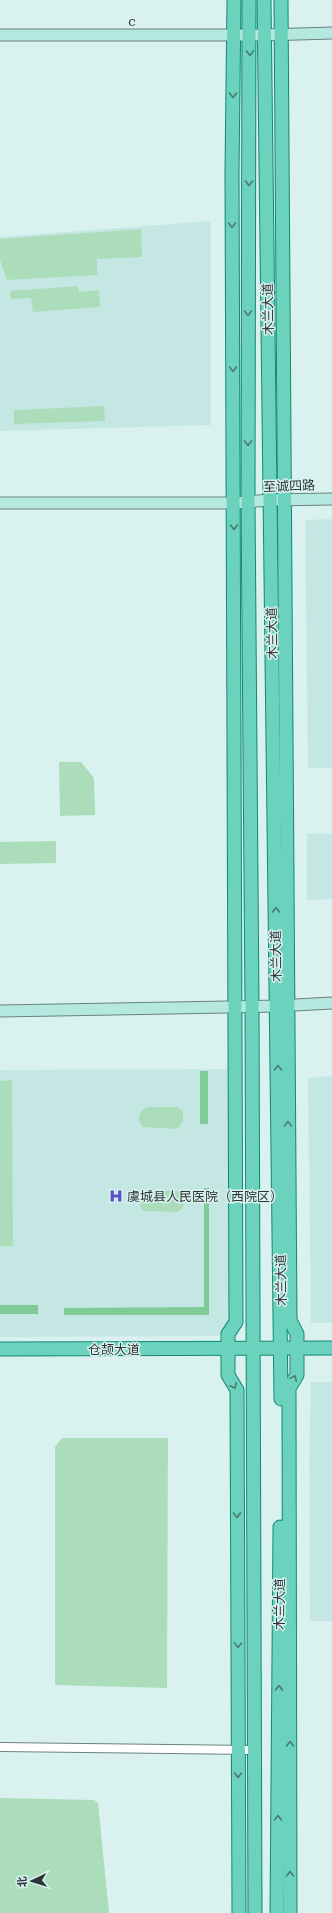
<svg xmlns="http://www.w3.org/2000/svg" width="332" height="1913" viewBox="0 0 332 1913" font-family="'Roboto Serif','Noto Sans SC',serif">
<rect width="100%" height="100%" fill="#d9f2f0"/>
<g fill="#c5e7e4">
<path d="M 211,221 L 211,425 L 0,431 L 0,237 Z"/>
<path d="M 332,519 L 332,768 L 308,768 L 305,520 Z"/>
<path d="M 307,833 L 332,834 L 332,899 L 307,900 Z"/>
<path d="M 231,1069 L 232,1322 L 220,1336 L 0,1337 L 0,1070 Z"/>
<path d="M 332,1076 L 332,1323 L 311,1323 L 308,1078 Z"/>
<path d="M 311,1382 L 332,1382 L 332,1621 L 310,1621 L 309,1461 Z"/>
</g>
<g fill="#acddbb">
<path d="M 141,229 L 142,257 L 97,259 L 97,275 L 7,280 L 0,260 L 0,239 Z"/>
<path d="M 78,286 L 79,292 L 99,290 L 100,307 L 33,312 L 31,298 L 11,299 L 10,291 Z"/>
<path d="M 104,406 L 105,421 L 14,424 L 14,410 Z"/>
<path d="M 59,762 L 81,762 L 94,778 L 95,815 L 60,816 Z"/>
<path d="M 56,841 L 56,863 L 0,864 L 0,842 Z"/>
<path d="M 12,1080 L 13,1246 L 0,1246 L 0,1081 Z"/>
<path d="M 148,1107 L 177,1107 L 183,1112 L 183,1121 L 177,1129 L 143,1127 C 136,1120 138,1110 148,1107 Z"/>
<path d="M 149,1191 L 177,1191 C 187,1196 186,1206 178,1212 L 144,1211 L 141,1208 L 139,1199 L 145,1192 Z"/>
<path d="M 62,1438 L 168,1438 L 167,1688 L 55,1685 L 55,1447 Z"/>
<path d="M 0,1798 L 94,1800 L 98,1803 L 109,1913 L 0,1913 Z"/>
</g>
<g fill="#81cb99">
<rect x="200" y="1071" width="8" height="53"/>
<path d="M 204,1188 L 209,1188 L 209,1315 L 64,1315 L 64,1308 L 204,1307 Z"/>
<rect x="0" y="1305" width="38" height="9"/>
</g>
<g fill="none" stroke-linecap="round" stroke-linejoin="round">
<g stroke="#6a817f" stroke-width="10">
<path id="street" d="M 0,1747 L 254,1750"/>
</g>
<g stroke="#6a817f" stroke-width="13">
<g id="secondary">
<path d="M 0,35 L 264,35 L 332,33"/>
<path d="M 0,503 L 234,503 L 270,500 L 332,499"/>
<path d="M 0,1011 L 277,1006 L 332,1003"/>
</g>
</g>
<g stroke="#158871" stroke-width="15">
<g id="primary">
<path d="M 234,0 L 232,172 L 236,1322 L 228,1334 L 228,1375 L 237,1390 L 239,1913"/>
<path d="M 249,0 L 248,502 L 252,1005 L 255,1913"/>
<path d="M 264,0 L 281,1399"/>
<path d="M 281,0 C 285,440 286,880 290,1320 L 297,1334 L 297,1375 L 289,1388 L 290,1913"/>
<path d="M 0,1349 L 332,1348"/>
<path d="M 277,1913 L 280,1527"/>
</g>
</g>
<use href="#street" stroke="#fff" stroke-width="8"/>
<use href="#secondary" stroke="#b5e8de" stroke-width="11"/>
<use href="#primary" stroke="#6bd2be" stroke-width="13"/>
</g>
<defs><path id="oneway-chevron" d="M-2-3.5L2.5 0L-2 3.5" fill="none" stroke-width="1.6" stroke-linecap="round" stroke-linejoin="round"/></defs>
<g stroke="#487c73">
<use href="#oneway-chevron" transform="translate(250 53) rotate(90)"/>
<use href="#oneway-chevron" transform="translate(233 95) rotate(91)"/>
<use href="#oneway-chevron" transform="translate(249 183) rotate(90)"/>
<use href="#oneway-chevron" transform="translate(232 225) rotate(90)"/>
<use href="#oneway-chevron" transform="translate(248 313) rotate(90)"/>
<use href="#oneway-chevron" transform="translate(233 369) rotate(90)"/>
<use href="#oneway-chevron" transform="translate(248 443) rotate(90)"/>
<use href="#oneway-chevron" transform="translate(234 527) rotate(90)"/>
<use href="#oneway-chevron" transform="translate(276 910) rotate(-91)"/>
<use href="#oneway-chevron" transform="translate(278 1068) rotate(-91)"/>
<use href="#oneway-chevron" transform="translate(288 1124) rotate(-91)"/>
<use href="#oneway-chevron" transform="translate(294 1378) rotate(-66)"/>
<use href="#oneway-chevron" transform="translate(234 1386) rotate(64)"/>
<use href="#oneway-chevron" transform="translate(237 1515) rotate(90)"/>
<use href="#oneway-chevron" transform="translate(238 1645) rotate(90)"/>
<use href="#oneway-chevron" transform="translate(279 1688) rotate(-89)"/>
<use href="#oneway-chevron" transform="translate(290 1744) rotate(-90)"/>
<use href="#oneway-chevron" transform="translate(238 1775) rotate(90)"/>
<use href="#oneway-chevron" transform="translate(278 1818) rotate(-89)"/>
<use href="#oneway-chevron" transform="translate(290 1874) rotate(-90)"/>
</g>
<defs>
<g id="hospital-bare" transform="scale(1.08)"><path d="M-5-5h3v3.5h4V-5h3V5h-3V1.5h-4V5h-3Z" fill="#5f50c9" stroke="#d9f2f0" stroke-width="2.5" paint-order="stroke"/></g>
</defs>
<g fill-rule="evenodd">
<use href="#hospital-bare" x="116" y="1196"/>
</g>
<g text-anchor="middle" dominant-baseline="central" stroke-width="3" stroke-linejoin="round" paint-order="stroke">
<g font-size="13" fill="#2c3535" stroke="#d9f2f0">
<text x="132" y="21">c</text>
<text transform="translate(268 309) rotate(-91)">木兰大道</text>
<text transform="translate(289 486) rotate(-2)">至诚四路</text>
<text transform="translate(272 633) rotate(-91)">木兰大道</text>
<text transform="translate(276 956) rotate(-91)">木兰大道</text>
<text transform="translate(281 1280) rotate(-91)">木兰大道</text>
<text x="114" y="1349">仓颉大道</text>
<text transform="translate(279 1604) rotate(-90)">木兰大道</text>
</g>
<g font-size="13" fill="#2c3535" stroke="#d9f2f0" text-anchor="start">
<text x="127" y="1196">虞城县人民医院（西院区）</text>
</g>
</g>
<g transform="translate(32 1881) rotate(266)" stroke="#d9f2f0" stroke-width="3" paint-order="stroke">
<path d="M0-3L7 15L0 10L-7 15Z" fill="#2c3535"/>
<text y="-6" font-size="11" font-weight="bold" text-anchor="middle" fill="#2c3535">北</text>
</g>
</svg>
